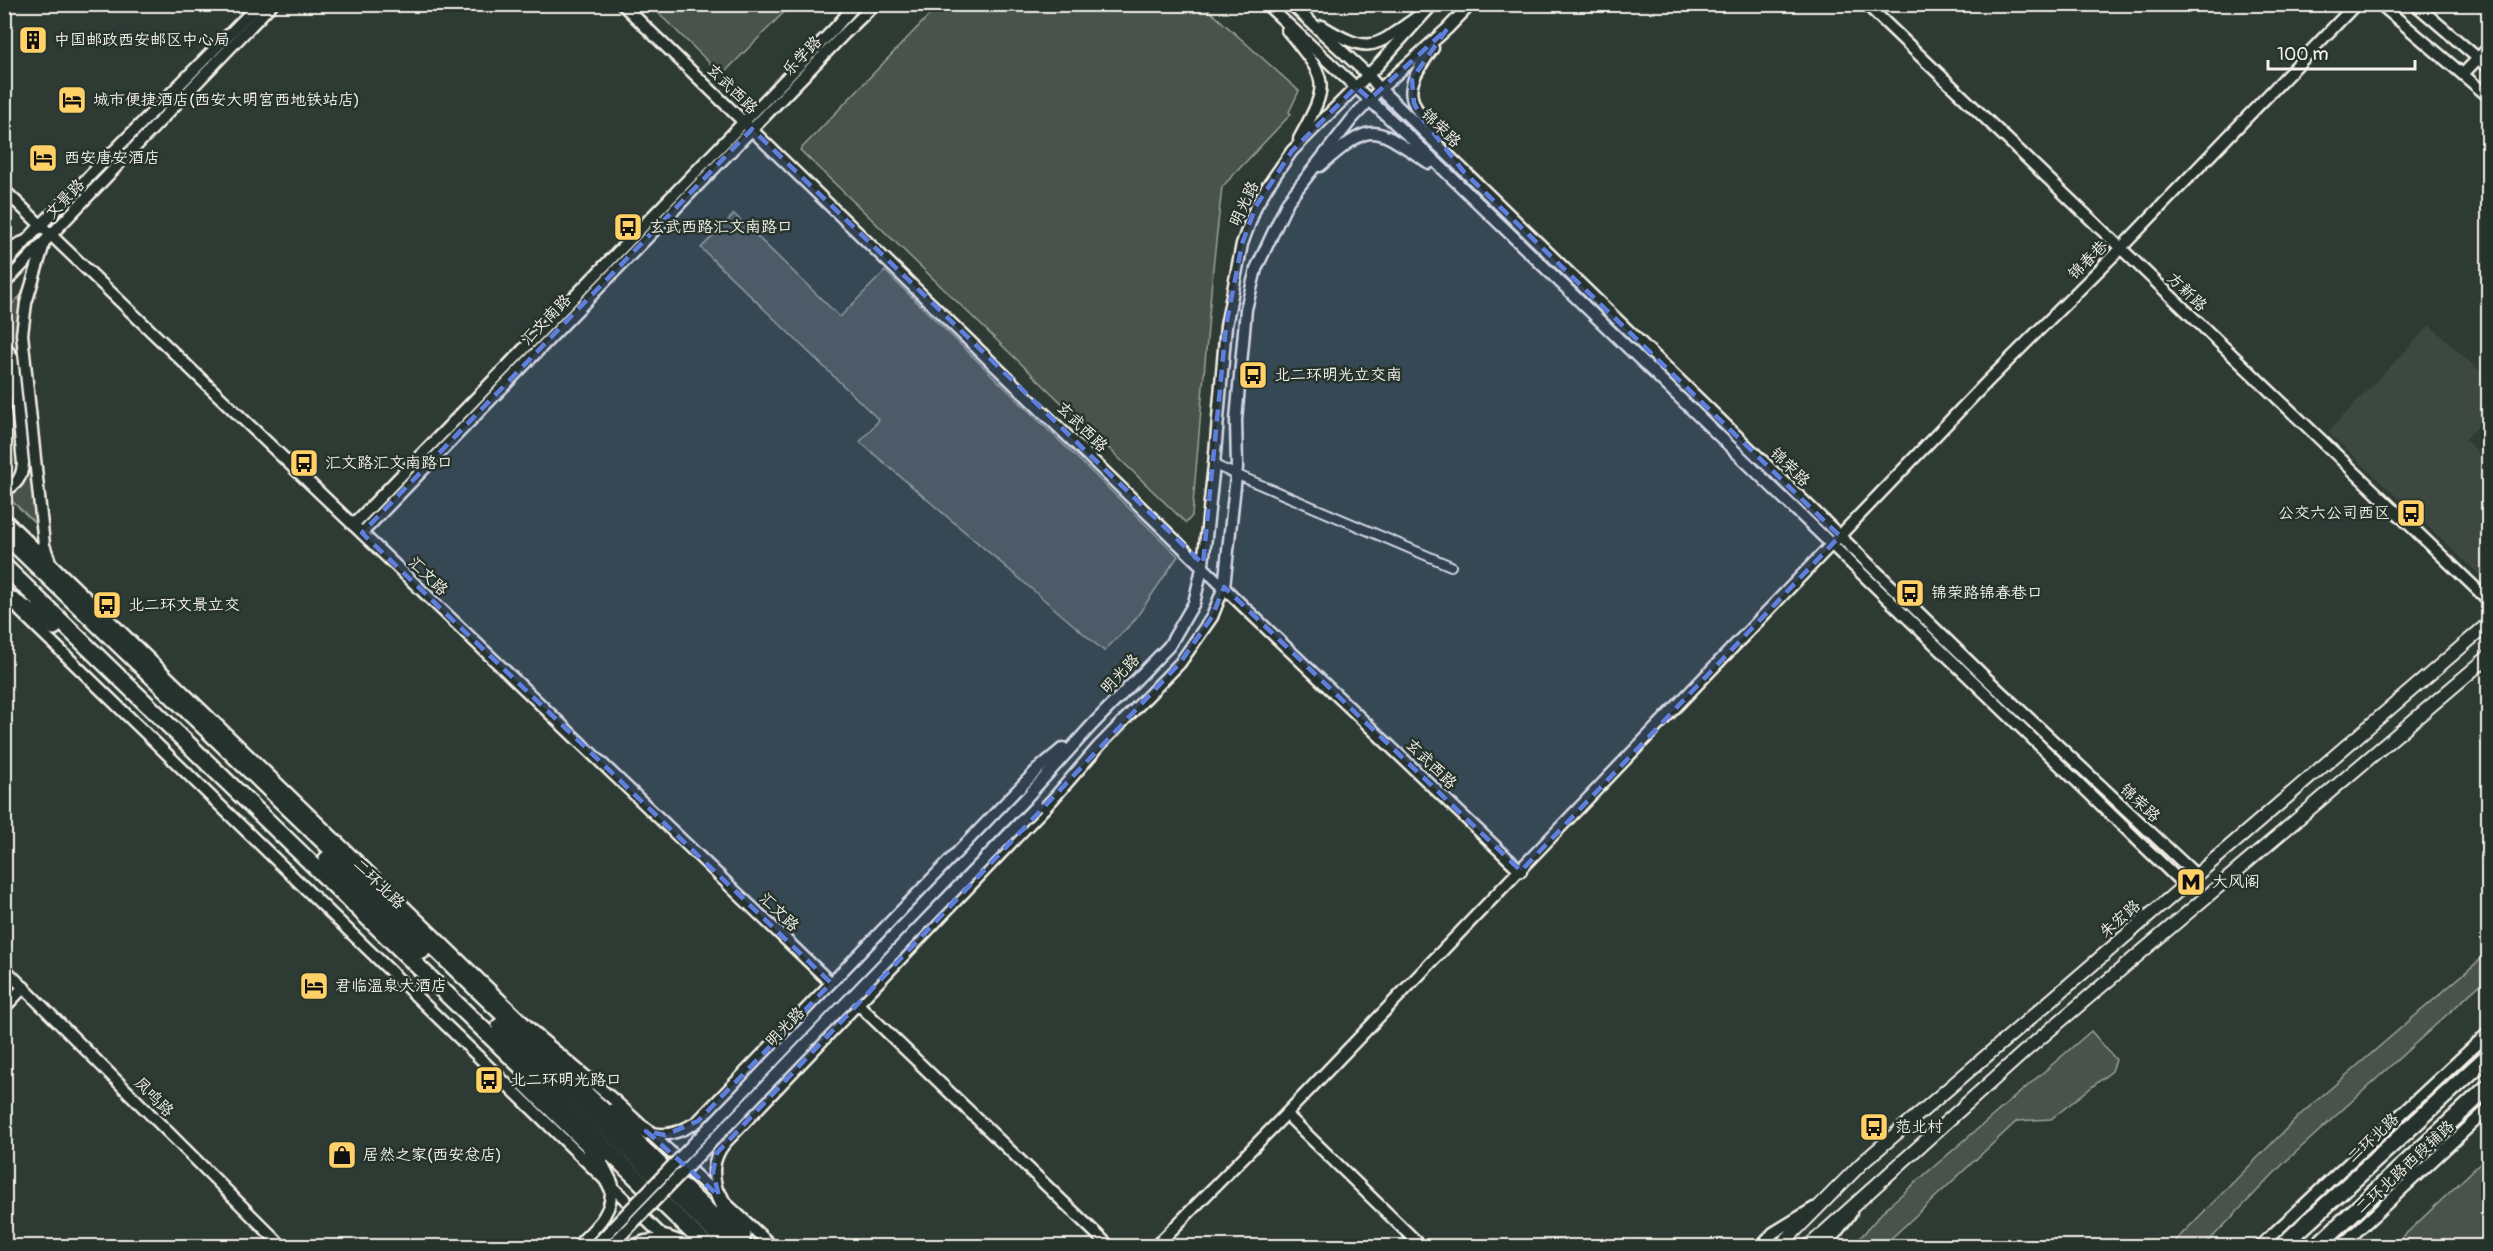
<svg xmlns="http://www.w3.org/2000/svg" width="2493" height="1251" viewBox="0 0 2493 1251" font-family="Pangolin,'LXGW WenKai TC',sans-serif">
<rect width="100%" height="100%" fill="#2e3b34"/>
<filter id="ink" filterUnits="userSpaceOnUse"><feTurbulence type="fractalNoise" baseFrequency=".0167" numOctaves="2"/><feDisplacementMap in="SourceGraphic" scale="12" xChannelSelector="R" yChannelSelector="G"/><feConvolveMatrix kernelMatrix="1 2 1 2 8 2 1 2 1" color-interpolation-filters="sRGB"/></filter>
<g filter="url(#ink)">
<path fill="#3c4841" d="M 2430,325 L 2488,379 L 2488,417 L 2465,439 L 2488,463 L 2488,583 L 2328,432 Z"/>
<g fill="#48524c" stroke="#9ea29a" stroke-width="1.5">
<path d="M 650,5 L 791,5 L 722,75 Z"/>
<path d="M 939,5 L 1203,5 L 1299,91 L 1289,112 L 1291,114 L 1222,187 L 1213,268 L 1192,516 L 1186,523 L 800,150 Z"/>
<path d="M 734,214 L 840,317 L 885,271 L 1178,556 L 1134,621 L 1104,651 L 860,442 L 879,420 L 701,248 Z"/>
<path d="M 20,296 L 17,328 L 19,363 L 15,349 L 5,336 L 5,311 Z"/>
<path d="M 4,391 L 13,462 L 10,473 L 5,479 Z"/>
<path d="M 30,466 L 36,524 L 8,497 L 23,485 Z"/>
<path d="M 2488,953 L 2488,974 L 2485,980 L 2284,1163 L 2204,1246 L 2170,1246 L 2301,1114 Z"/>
<path d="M 2091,1031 L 2116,1060 L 2112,1071 L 2051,1119 L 2017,1121 L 1883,1246 L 1853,1246 L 1886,1208 Z"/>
<path d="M 2488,1156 L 2488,1246 L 2393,1246 Z"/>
</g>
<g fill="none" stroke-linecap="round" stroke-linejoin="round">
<g stroke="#f4f1e8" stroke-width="12">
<path id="street" d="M 1214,465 L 1451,566"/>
</g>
<g stroke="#f4f1e8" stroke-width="15">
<g id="secondary">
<path d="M 622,4 L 1245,608 L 1521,871"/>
<path d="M 1266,4 L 1416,143 L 2184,885"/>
<path d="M 1291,4 L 1368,75 L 1380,89 L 1987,679 L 2196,875"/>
<path d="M 1866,4 L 2488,600"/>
<path d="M 2380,4 L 2488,96"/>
<path d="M 2415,4 L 2488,67"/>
<path d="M 1322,26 C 1371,56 1375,47 1418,16"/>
<path d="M 1287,30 C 1328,81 1331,81 1299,139"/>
<path d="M 1433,48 C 1401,92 1406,97 1438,138"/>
<path d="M 2463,74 L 2488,48"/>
<path d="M 1320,166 C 1374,120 1371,125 1429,163"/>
<path d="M 4,190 L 831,983"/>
<path d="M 43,247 L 26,303 L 22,334 L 44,545 L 49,559"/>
<path d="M 4,251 L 23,242"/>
<path d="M 4,265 L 40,226 L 259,4"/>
<path d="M 4,284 L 272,4"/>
<path d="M 4,344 L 12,357 L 23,463 C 22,477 17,485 4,491"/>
<path d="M 4,518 L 539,1037 L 614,1100 L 772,1246"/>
<path d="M 353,525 L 835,28 L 856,4"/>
<path d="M 362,533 L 845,33 L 875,4"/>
<path d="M 20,611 L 671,1244"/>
<path d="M 1026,798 L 1092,725 L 1169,646 L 1194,603 L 1203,564 L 1214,465 L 1226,326 L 1242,244 L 1256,206 L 1267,187 L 1292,151 L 1378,65 L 1433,4"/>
<path d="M 4,968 L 282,1246"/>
<path d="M 858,1004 L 1109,1246"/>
<path d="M 4,1008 L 24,987"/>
<path d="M 649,1132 C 667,1138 683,1131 698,1121 L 1038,769 L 1063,748"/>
<path d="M 719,1196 C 712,1176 711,1160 725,1143 L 1053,799 L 1098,747 L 1180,663 L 1212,617 L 1224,587 L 1237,467 L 1236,420 L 1246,309 L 1256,269 L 1288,201 L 1352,119 L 1380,89 L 1447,29 L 1471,4"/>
<path d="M 577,1246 C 594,1229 616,1211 610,1185"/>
<path d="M 633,1246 L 645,1241 L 666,1239"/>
<path d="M 1156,1246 L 1286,1114"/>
<path d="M 1421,1246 L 1286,1114 L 1985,384 L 2120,249 L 2356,4"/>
<path d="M 1762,1246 L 1773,1233 L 1814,1208"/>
<path d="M 1826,1246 L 1851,1213"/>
<path d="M 2260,1246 L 2488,1033"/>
<path d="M 2341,1246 L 2488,1109"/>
</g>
</g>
<g stroke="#f4f1e8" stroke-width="16">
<g id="primary">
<path d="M 1780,1246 L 1862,1163 L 2488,624"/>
<path d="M 1809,1246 L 2024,1052 L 2488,657"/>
</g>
</g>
<g stroke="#f4f1e8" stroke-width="20">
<g id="highway">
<path d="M 4,534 L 744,1246"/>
<path d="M 4,566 L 707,1246"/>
<path d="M 5,596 L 54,627"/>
<path d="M 327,859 L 422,951"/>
<path d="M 500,1026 L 729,1246"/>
<path d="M 526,1084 L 601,1157"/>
<path d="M 612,1112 L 646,1131"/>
<path d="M 591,1153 L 602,1168 L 610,1184"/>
<path d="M 719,1196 L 726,1211 L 743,1235"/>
<path d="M 666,1239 L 686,1246"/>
<path d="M 2282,1246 L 2488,1056"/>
<path d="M 2317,1246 L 2488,1087"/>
</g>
</g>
<use href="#street" stroke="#26332d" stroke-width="8"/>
<use href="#secondary" stroke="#26332d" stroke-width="10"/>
<use href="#primary" stroke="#26332d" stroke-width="12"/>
<use href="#highway" stroke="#26332d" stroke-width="15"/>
<g stroke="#f4f1e8" stroke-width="15" stroke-linecap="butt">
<g id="secondary-bridge">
<path d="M 595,1246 L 1026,798"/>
<path d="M 611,1246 L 1036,806"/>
</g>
</g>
<use href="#secondary-bridge" stroke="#26332d" stroke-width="10"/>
</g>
</g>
<path fill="#5e7fdd" fill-opacity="0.2" stroke="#5e7fdd" stroke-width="4.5" stroke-dasharray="12 8" stroke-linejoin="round" d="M 1447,29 L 1412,79 L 1414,103 L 1421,117 L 1464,172 L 1840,536 L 1521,871 L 1224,587 L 1212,617 L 1180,663 L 717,1153 L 713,1172 L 719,1196 L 646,1131 L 665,1135 L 698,1121 L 831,983 L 362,533 L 752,129 L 1203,564 L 1226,326 L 1242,244 L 1256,206 L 1292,151 L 1356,87 L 1370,99 Z"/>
<defs>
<g id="building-square" transform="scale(1.5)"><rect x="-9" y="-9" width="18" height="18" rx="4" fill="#ffd166" stroke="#26332d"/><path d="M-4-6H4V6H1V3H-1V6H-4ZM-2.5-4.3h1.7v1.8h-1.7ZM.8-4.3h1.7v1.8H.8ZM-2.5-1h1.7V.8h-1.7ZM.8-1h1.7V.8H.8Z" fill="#111"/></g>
<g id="hotel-square" transform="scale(1.5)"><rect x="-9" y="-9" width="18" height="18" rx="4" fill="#ffd166" stroke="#26332d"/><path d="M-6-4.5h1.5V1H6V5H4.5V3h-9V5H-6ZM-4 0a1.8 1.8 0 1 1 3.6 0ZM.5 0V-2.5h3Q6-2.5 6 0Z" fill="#111"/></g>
<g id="bus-square" transform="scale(1.5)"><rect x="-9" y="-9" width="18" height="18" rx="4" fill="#ffd166" stroke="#26332d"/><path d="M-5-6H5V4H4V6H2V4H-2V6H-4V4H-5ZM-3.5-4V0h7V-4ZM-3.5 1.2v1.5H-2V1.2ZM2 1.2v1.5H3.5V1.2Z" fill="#111"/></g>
<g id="metro-square" transform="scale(1.5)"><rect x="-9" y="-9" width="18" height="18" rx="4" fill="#ffd166" stroke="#26332d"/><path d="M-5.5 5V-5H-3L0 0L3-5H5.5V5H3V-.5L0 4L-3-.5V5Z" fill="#111"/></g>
<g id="shop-square" transform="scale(1.5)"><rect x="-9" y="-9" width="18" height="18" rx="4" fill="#ffd166" stroke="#26332d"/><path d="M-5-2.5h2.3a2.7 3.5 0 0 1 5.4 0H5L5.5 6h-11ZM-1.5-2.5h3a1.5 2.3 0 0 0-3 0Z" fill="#111"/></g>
</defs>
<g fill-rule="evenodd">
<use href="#building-square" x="33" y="40"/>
<use href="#hotel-square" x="72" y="100"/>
<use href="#hotel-square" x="43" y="158"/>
<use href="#bus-square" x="628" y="227"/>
<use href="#bus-square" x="1253" y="375"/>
<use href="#bus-square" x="304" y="463"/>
<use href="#bus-square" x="2411" y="513"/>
<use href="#bus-square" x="1910" y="593"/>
<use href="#bus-square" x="107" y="605"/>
<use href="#metro-square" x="2191" y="882"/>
<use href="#hotel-square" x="314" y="986"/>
<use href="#bus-square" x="489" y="1080"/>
<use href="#bus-square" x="1874" y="1127"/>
<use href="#shop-square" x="342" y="1155"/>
</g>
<g text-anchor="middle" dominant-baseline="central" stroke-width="5" stroke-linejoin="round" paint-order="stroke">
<g font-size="16" fill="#f4f1e8" stroke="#26332d" text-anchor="start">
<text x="54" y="40">中国邮政西安邮区中心局</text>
<text x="93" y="100">城市便捷酒店(西安大明宫西地铁站店)</text>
<text x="64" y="158">西安唐安酒店</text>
<text x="649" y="227">玄武西路汇文南路口</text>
<text x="1274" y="375">北二环明光立交南</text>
<text x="325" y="463">汇文路汇文南路口</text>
<text x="2390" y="513" text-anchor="end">公交六公司西区</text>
<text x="1931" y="593">锦荣路锦春巷口</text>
<text x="128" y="605">北二环文景立交</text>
<text x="2212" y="882">大风阁</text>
<text x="335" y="986">君临温泉大酒店</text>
<text x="510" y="1080">北二环明光路口</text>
<text x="1895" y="1127">范北村</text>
<text x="363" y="1155">居然之家(西安总店)</text>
</g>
<g font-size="16" fill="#f4f1e8" stroke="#26332d">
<text transform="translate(802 56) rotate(-46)">乐学路</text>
<text transform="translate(732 89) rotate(44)">玄武西路</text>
<text transform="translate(1441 128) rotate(44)">锦荣路</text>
<text transform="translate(65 199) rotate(-46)">文景路</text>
<text transform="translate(1244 204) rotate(-65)">明光路</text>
<text transform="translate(2088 260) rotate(-45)">锦春巷</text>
<text transform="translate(2187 292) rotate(44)">方新路</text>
<text transform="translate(546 320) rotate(-46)">汇文南路</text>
<text transform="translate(1082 427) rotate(44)">玄武西路</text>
<text transform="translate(1790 467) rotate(44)">锦荣路</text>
<text transform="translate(428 576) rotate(44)">汇文路</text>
<text transform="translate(1120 674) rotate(-46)">明光路</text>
<text transform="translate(1431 764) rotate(44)">玄武西路</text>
<text transform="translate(2140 803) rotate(43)">锦荣路</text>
<text transform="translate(379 884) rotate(44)">二环北路</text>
<text transform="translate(779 912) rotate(44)">汇文路</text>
<text transform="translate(2120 919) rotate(-41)">朱宏路</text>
<text transform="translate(785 1027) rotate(-46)">明光路</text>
<text transform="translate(154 1097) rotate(45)">凤鸣路</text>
<text transform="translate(2373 1138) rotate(-43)">二环北路</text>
<text transform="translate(2405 1167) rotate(-43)">二环北路西段辅路</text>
</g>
</g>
<rect width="2493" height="1251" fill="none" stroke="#26332d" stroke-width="24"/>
<rect x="12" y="12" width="2469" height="1227" fill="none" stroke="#f4f1e8" stroke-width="2" filter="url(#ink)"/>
<path d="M2268 60v9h147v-9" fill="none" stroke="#f4f1e8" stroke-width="3"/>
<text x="2277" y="60" font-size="18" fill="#f4f1e8" stroke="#26332d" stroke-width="4.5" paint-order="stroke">100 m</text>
</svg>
